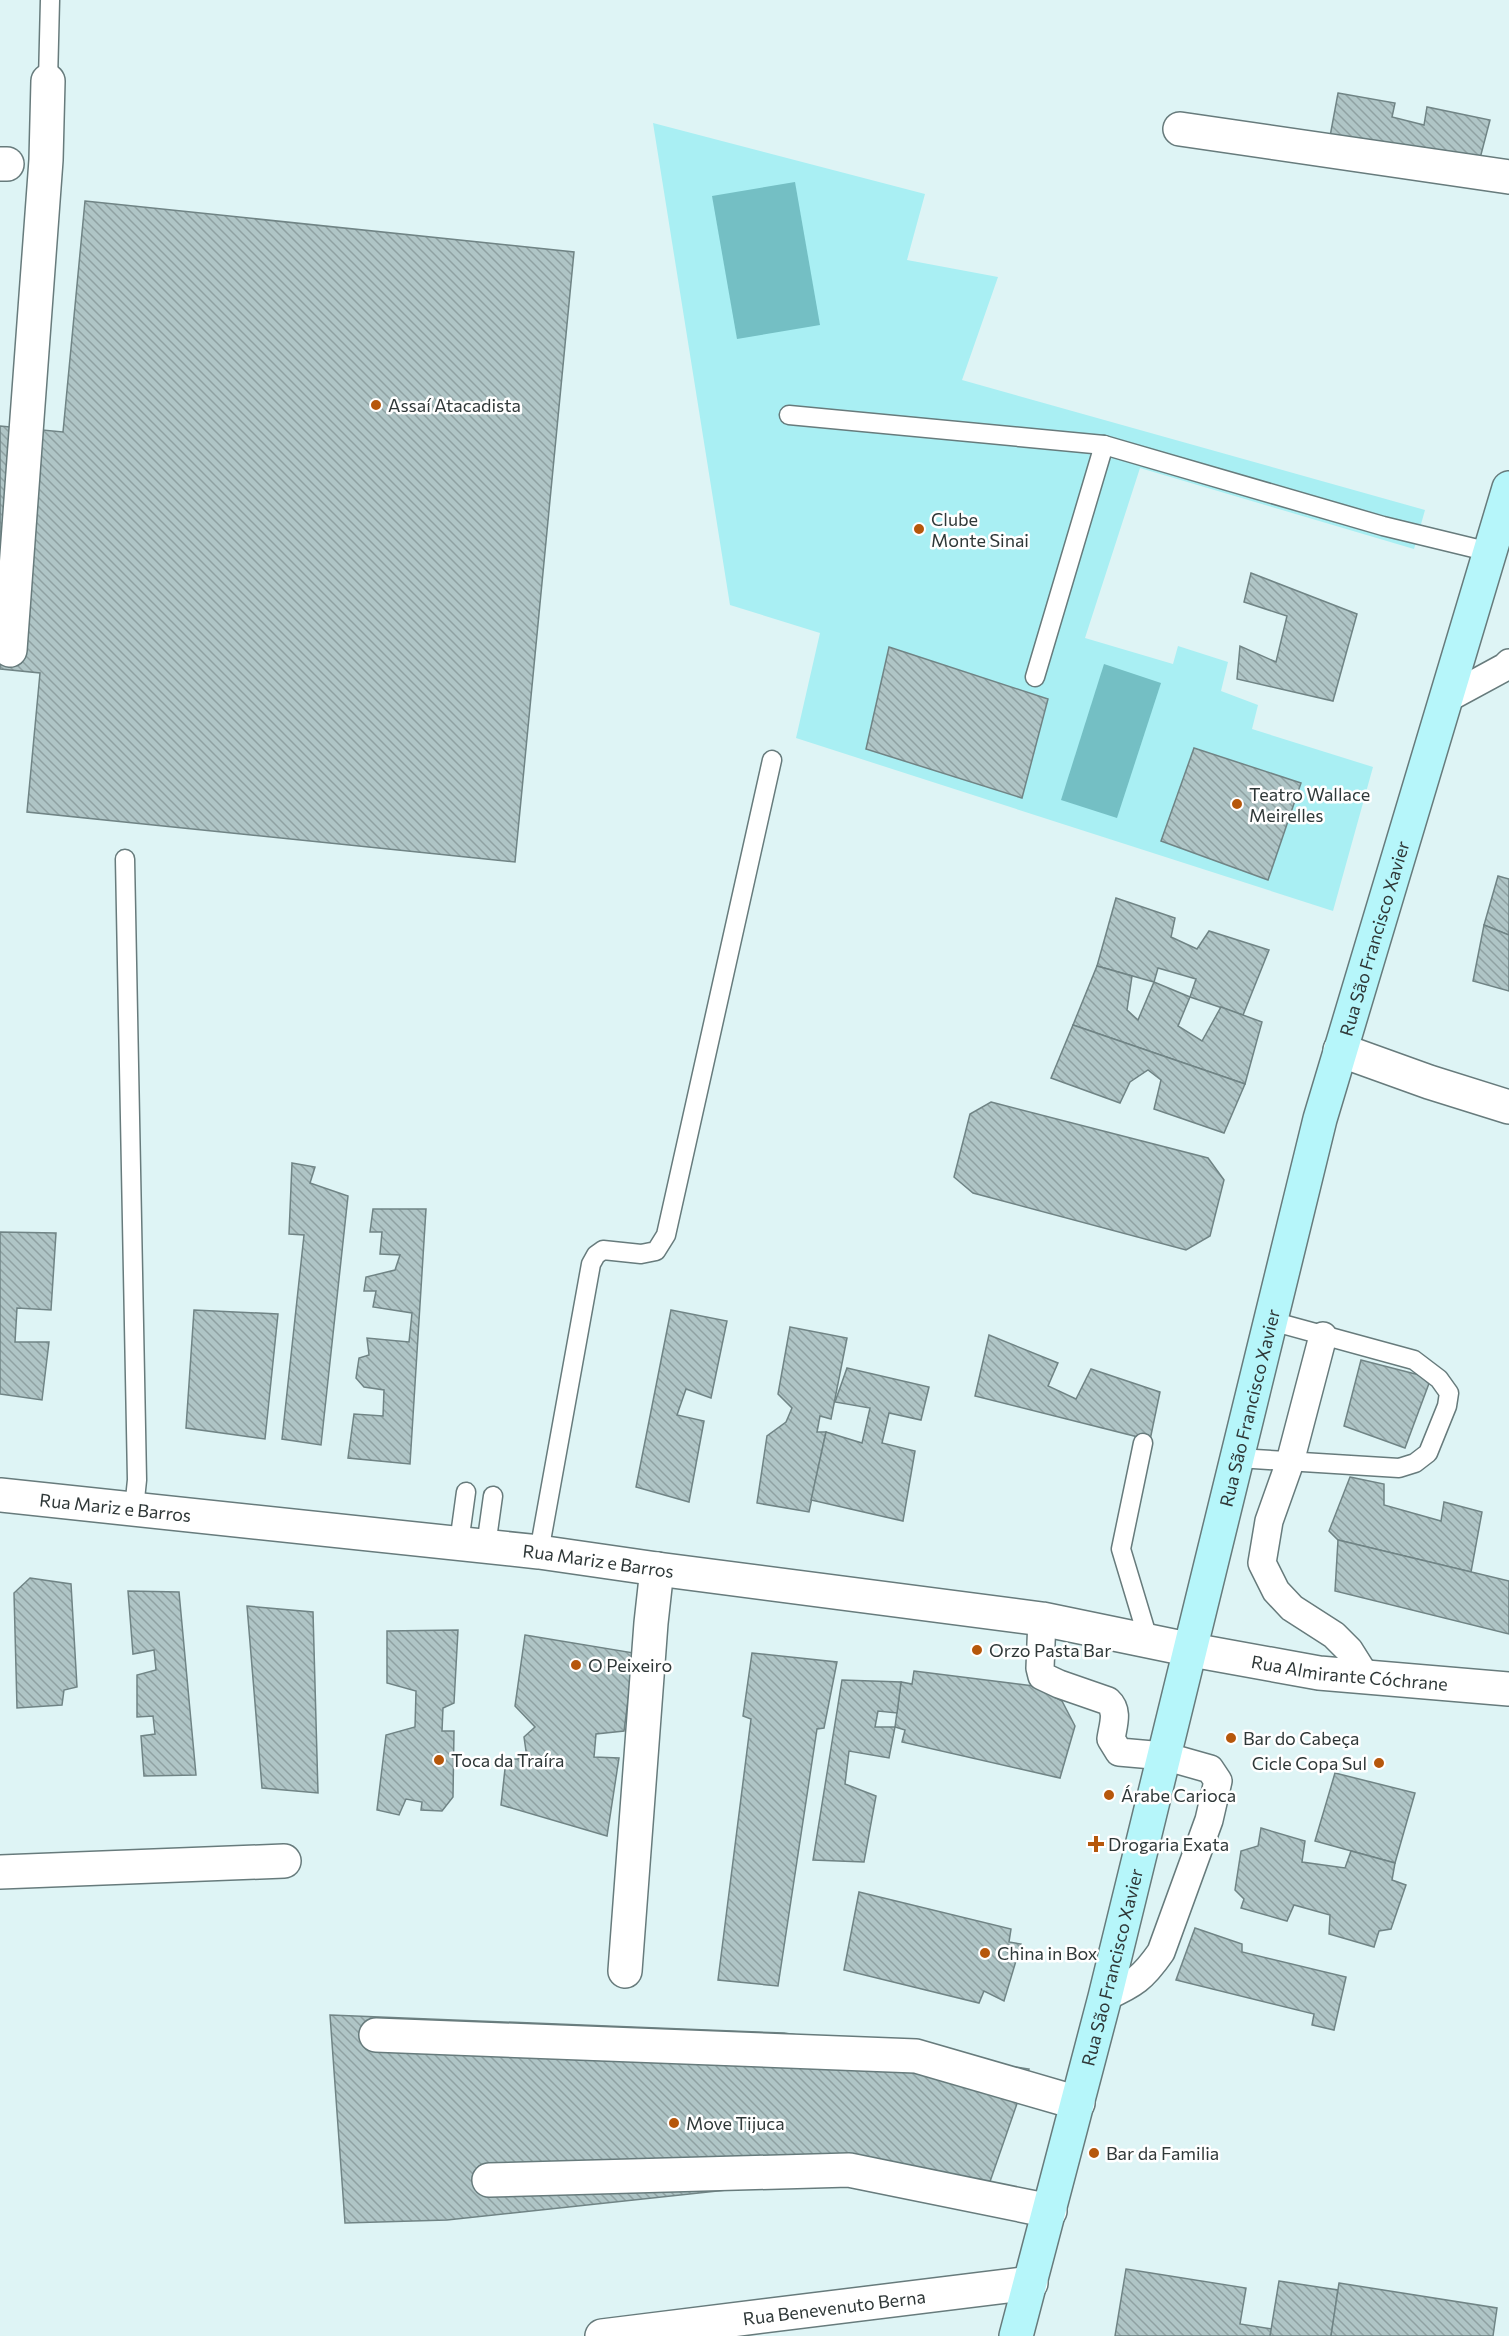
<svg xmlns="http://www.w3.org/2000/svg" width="1509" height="2336" viewBox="0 0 1509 2336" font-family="Commissioner,sans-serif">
<defs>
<pattern id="building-back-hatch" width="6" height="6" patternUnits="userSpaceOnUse" patternTransform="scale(1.5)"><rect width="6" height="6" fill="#afc5c6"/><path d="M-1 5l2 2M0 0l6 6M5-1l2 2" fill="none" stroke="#8fa1a2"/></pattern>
</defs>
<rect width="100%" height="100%" fill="#def4f5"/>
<path fill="#a9eff3" d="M 653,123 L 925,194 L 907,260 L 998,277 L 962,380 L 1425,510 L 1414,549 L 1140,468 L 1085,638 L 1173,664 L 1178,646 L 1228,662 L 1221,691 L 1258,705 L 1252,729 L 1373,767 L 1333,911 L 796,738 L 820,633 L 730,605 Z"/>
<g fill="#74bfc4">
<path d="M 795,182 L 820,325 L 737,339 L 712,196 Z"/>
<path d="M 1104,664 L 1161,683 L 1117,818 L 1061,800 Z"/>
</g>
<g fill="url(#building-back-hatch)" stroke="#708485" stroke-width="1.5">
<path d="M 1338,93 L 1395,103 L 1392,117 L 1424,125 L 1427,107 L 1490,120 L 1477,170 L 1329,142 Z"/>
<path d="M 85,201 L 574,252 L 515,862 L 27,812 L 40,673 L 0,669 L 0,426 L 63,432 Z"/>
<path d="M 1251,573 L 1357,614 L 1333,701 L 1237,679 L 1240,646 L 1276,662 L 1287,616 L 1244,602 Z"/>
<path d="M 889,647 L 1048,699 L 1022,798 L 866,749 Z"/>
<path d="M 1194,748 L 1301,783 L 1268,880 L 1161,841 Z"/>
<path d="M 1498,876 L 1509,879 L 1509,935 L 1484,925 Z"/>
<path d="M 1116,898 L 1175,918 L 1171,937 L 1197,949 L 1209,931 L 1269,950 L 1243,1015 L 1190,997 L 1196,979 L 1158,968 L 1154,982 L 1097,966 Z"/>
<path d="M 1484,925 L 1509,935 L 1509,991 L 1473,981 Z"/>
<path d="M 1097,966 L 1132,976 L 1127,1010 L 1138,1020 L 1154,982 L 1190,997 L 1178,1026 L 1202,1041 L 1221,1007 L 1262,1022 L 1245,1084 L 1073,1025 Z"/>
<path d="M 1073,1025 L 1245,1084 L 1224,1133 L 1154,1109 L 1161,1080 L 1148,1070 L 1130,1082 L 1120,1103 L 1051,1078 Z"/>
<path d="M 991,1102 L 1208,1158 L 1224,1180 L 1210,1236 L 1186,1250 L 973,1193 L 954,1177 L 970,1114 Z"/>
<path d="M 292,1163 L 315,1167 L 310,1183 L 348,1196 L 321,1445 L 282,1439 L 304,1235 L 289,1234 Z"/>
<path d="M 373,1209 L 426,1209 L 410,1464 L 348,1458 L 354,1414 L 383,1416 L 384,1390 L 364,1387 L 356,1378 L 359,1358 L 369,1355 L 367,1338 L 409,1342 L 412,1313 L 373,1307 L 376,1291 L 364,1291 L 366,1277 L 395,1270 L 400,1255 L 380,1254 L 382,1232 L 370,1232 Z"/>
<path d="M 0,1232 L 56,1233 L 51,1310 L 17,1308 L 15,1342 L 49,1342 L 42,1400 L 0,1394 Z"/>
<path d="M 194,1310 L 278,1314 L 265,1439 L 186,1428 Z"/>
<path d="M 671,1310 L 727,1321 L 711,1398 L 686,1389 L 677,1415 L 704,1421 L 689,1502 L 636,1487 Z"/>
<path d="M 790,1327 L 847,1338 L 831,1419 L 820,1416 L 817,1432 L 826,1432 L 809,1512 L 757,1503 L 767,1436 L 786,1422 L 792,1408 L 778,1394 Z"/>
<path d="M 989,1335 L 1058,1363 L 1048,1386 L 1076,1399 L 1091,1369 L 1160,1392 L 1150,1440 L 975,1396 Z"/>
<path d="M 1361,1360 L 1431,1378 L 1405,1448 L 1344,1426 Z"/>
<path d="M 847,1368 L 929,1387 L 921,1420 L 889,1413 L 882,1443 L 915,1451 L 903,1521 L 811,1500 L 826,1432 L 862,1443 L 870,1408 L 835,1402 Z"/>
<path d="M 1350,1477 L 1384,1484 L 1384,1505 L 1441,1521 L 1444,1502 L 1482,1512 L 1471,1572 L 1338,1540 L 1329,1531 Z"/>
<path d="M 1338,1540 L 1509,1581 L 1509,1634 L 1335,1591 Z"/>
<path d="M 30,1578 L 71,1584 L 77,1687 L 64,1690 L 62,1705 L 17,1708 L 14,1593 Z"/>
<path d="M 128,1591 L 179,1592 L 196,1775 L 144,1776 L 141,1736 L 155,1734 L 153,1716 L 137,1717 L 137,1675 L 156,1670 L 154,1650 L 133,1654 Z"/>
<path d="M 247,1606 L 313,1612 L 318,1793 L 262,1788 Z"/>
<path d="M 458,1630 L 454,1703 L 443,1708 L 442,1731 L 454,1731 L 453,1797 L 442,1811 L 421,1810 L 422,1802 L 406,1799 L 399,1815 L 377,1810 L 386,1735 L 415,1727 L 416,1691 L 387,1683 L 387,1631 Z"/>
<path d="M 525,1635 L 634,1653 L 624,1731 L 596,1734 L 594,1757 L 619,1758 L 607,1836 L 501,1805 L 506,1760 L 527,1758 L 524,1737 L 535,1727 L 515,1706 Z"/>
<path d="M 752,1653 L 837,1662 L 824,1728 L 817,1729 L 778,1986 L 718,1980 L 751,1719 L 743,1716 Z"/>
<path d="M 914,1671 L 1034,1686 L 1062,1701 L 1075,1726 L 1060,1778 L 902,1742 L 905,1730 L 895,1727 L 901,1682 L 912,1684 Z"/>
<path d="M 842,1680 L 901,1682 L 897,1713 L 878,1711 L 875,1727 L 895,1727 L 889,1758 L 849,1751 L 845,1784 L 876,1796 L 864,1862 L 813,1860 Z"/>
<path d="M 1335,1773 L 1415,1793 L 1395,1863 L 1315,1841 Z"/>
<path d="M 1261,1828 L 1305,1841 L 1302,1862 L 1345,1868 L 1351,1851 L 1395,1863 L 1392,1880 L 1406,1885 L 1391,1929 L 1379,1931 L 1374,1947 L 1329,1934 L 1330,1915 L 1294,1905 L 1287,1921 L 1241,1908 L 1244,1899 L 1235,1890 L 1241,1851 L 1258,1846 Z"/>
<path d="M 859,1892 L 1011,1929 L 1009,1942 L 1021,1944 L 1004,2001 L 984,1991 L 979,2003 L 844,1970 Z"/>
<path d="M 1195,1928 L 1242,1944 L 1242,1952 L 1346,1977 L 1334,2030 L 1312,2025 L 1314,2014 L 1176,1980 Z"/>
<path d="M 330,2015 L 784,2033 L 1029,2069 L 984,2199 L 839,2178 L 447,2220 L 345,2223 Z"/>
<path d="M 1126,2269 L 1246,2288 L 1240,2324 L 1272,2329 L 1270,2336 L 1115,2336 Z"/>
<path d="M 1279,2281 L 1338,2290 L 1331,2336 L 1270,2336 Z"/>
<path d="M 1339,2283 L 1497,2308 L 1493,2336 L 1331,2336 Z"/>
</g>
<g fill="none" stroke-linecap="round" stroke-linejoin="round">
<g stroke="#677b7c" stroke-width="21">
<g id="service">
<path d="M 48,81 L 50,0"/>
<path d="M 789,415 L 1104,445 L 1383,526 L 1490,552"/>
<path d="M 1035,677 L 1104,445"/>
<path d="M 125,859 L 137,1480 L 134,1509"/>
<path d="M 1143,1443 L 1121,1549 L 1149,1642"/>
<path d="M 1238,1458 L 1399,1468 L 1415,1463 L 1428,1453 L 1447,1406 L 1449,1393 L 1439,1379 L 1414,1360 L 1271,1321"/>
<path d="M 459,1543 L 466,1492"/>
<path d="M 486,1546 L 493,1496"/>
<path d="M 539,1552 L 591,1264 L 596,1255 L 603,1250 L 641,1254 L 656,1251 L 666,1235 L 772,760"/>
</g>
</g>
<g stroke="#677b7c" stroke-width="30">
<g id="pedestrian">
<path d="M 1448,698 L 1505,667 L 1509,663"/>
<path d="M 1323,1336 L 1290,1462 L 1269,1521 L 1262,1563 L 1276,1591 L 1292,1608 L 1334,1635 L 1349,1650 L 1366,1677"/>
<path d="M 1042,1619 L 1040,1668 L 1042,1676 L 1059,1684 L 1108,1701 C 1119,1711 1113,1725 1111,1739 L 1119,1752 L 1164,1756 L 1210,1769 L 1218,1781 L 1209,1820 L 1161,1952 C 1143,1978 1134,1984 1105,1997"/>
</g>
</g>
<g stroke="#677b7c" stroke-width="36">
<g id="minor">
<path d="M 1180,129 L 1509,177"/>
<path d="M 0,164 L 7,164"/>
<path d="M 10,650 L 46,160 L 48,81"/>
<path d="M 0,1872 L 284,1861"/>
<path d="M 625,1971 L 651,1623 L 657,1569"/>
<path d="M 376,2035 L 916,2056 L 1078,2103"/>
<path d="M 489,2180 L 849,2170 L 1050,2211"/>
<path id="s1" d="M 602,2336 L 1031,2283"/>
</g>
</g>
<g stroke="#677b7c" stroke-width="36">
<g id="tertiary">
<path d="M 1340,1050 L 1429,1082 L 1509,1107"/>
<path id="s2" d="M 0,1495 L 539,1552 L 657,1569 L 1042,1619 L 1192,1650 L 1319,1673 L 1509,1689"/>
</g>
</g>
<g stroke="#677b7c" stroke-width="36">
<g id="secondary">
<path id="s3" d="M 1016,2336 L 1105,1997 L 1320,1119 L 1509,488"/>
</g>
</g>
<use href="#service" stroke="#fff" stroke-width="18"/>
<use href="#pedestrian" stroke="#fff" stroke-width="27"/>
<use href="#minor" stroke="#fff" stroke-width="33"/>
<use href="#tertiary" stroke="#fff" stroke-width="33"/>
<use href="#secondary" stroke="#b6f6fa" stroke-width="33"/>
</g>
<g fill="#b6570b" stroke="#fff" stroke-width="2">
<circle cx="376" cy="405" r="6"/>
<circle cx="919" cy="529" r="6"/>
<circle cx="1237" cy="804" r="6"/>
<circle cx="977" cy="1650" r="6"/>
<circle cx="576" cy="1665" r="6"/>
<circle cx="1231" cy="1738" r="6"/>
<circle cx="439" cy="1760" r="6"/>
<circle cx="1379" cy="1763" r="6"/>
<circle cx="1109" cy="1795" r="6"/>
<path d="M1093 1835h6v6h6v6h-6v6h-6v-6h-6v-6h6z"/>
<circle cx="985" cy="1953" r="6"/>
<circle cx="674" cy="2123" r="6"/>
<circle cx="1094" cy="2153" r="6"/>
</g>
<g text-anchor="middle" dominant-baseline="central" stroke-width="5" stroke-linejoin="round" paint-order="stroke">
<g font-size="18" fill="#2f3838" stroke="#fff" text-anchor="start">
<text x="388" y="405">Assaí Atacadista</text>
<text x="931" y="519">Clube<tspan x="931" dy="21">Monte Sinai</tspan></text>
<text x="1249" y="794">Teatro Wallace<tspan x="1249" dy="21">Meirelles</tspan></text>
<text x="989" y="1650">Orzo Pasta Bar</text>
<text x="588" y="1665">O Peixeiro</text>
<text x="1243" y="1738">Bar do Cabeça</text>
<text x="451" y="1760">Toca da Traíra</text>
<text x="1367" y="1763" text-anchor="end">Cicle Copa Sul</text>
<text x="1121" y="1795">Árabe Carioca</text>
<text x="1108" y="1844">Drogaria Exata</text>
<text x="997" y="1953">China in Box</text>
<text x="686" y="2123">Move Tijuca</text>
<text x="1106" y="2153">Bar da Familia</text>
</g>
<g font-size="18" fill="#2f3838" stroke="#fff">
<text stroke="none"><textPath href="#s3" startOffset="1443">Rua São Francisco Xavier</textPath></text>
<text stroke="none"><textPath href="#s3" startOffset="957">Rua São Francisco Xavier</textPath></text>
<text stroke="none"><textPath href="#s2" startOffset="116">Rua Mariz e Barros</textPath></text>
<text stroke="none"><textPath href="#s2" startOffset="602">Rua Mariz e Barros</textPath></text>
<text stroke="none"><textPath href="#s2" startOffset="1362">Rua Almirante Cóchrane</textPath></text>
<text stroke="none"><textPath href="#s3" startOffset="381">Rua São Francisco Xavier</textPath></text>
<text stroke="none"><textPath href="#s1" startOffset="234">Rua Benevenuto Berna</textPath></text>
</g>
</g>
</svg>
